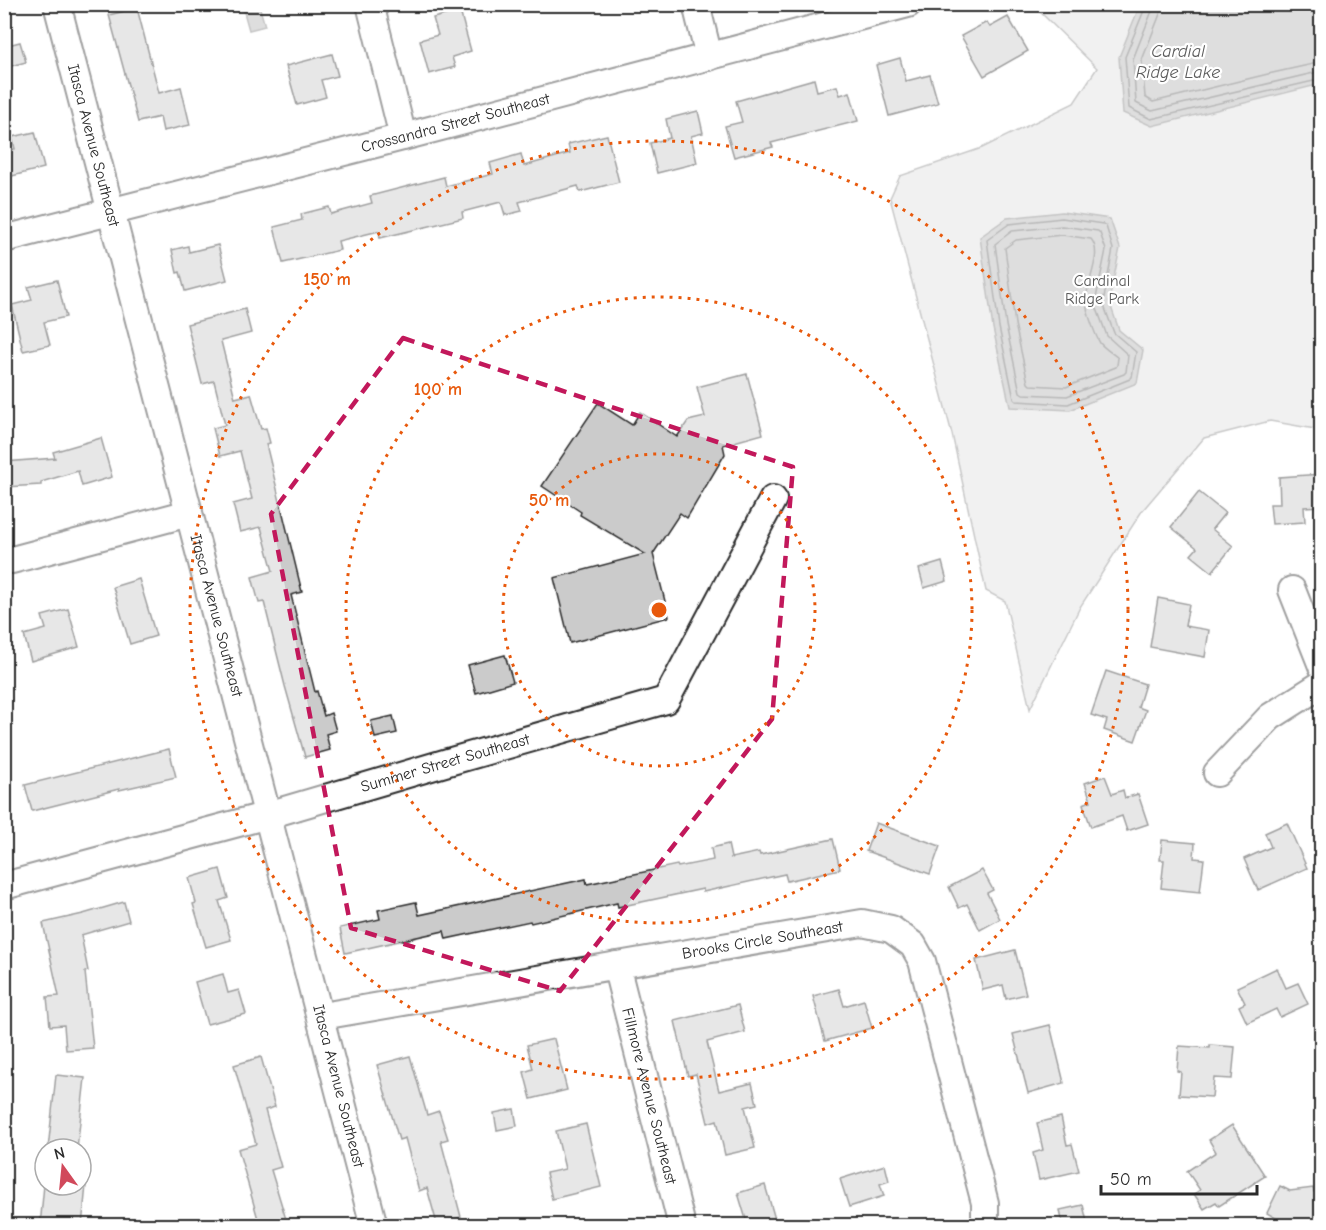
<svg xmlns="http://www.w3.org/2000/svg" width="1326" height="1230" viewBox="0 0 1326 1230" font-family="'Comic Neue',sans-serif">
<rect width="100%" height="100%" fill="#fff"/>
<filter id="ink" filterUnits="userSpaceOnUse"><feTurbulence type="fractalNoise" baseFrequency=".0167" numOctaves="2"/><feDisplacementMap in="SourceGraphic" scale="12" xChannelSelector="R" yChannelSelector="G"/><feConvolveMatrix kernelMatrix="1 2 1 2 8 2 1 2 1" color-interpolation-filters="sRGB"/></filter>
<g filter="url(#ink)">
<path fill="#e0e0e0" stroke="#868686" stroke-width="1.5" d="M 1033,5 L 1321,5 L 1321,430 L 1270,421 L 1204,438 L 1142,511 L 1080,607 L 1030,709 L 1005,601 L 986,591 L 952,434 L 890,198 L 900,176 L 982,148 L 1074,103 L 1097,68 Z"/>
<g fill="#b6b6b6" stroke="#7e7e7e" stroke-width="1.5">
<path d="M 242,5 L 259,5 L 265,26 L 249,30 Z"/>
<path d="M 1140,5 L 1321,5 L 1321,84 L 1152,126 L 1123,113 L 1119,57 Z"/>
<path d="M 1062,212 L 1110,219 L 1120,248 L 1109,301 L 1119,330 L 1143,350 L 1137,383 L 1070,410 L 1010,407 L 993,328 L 980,237 L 1007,218 Z"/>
</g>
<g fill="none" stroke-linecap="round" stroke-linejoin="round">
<g stroke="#636363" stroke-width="1.5">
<path d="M 1145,4 L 1145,8 L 1125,57 L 1129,108 L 1151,119 L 1322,79"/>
<path d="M 1152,4 L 1152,11 L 1133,59 L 1136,103 L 1152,111 L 1322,71"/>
<path d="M 1161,4 L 1160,14 L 1142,60 L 1145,97 L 1153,102 L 1268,74 L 1322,62"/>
<path d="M 1062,218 L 1103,224 L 1106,226 L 1113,249 L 1103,303 L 1114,333 L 1136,352 L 1132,377 L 1130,379 L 1068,404 L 1016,401 L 1014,399 L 999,327 L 987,240 L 1009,224 Z"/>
<path d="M 1062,226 L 1098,231 L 1100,233 L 1106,250 L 1096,298 L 1096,306 L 1107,336 L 1128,355 L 1126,372 L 1124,374 L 1067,396 L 1023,394 L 1020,392 L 1006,325 L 995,244 L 1012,231 Z"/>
<path d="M 1062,235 L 1091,239 C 1104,254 1085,284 1086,303 C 1087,312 1095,335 1100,343 C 1105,349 1112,353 1118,358 L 1117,365 L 1116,367 L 1066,387 L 1030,385 L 1028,383 L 1015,324 L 1005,248 L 1016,240 Z"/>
</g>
</g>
<g fill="#cbcbcb" stroke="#2b2b2b" stroke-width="1.5">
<path d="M 137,8 L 159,93 L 181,87 L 190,125 L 163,131 L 160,117 L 138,122 L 109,15 Z"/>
<path d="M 460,11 L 471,51 L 452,57 L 455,67 L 429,74 L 420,40 L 438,35 L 433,18 Z"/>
<path d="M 1008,17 L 1028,51 L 984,76 L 961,36 L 987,22 L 990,27 Z"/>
<path d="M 20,42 L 26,62 L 4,68 L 4,46 Z"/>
<path d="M 332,54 L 338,76 L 321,80 L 326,97 L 297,105 L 286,66 Z"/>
<path d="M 900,58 L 906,81 L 930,75 L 938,103 L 889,116 L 876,65 Z"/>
<path d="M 814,79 L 817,91 L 837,86 L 840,95 L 850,92 L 858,121 L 771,143 L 773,147 L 734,157 L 725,126 L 742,122 L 736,101 Z"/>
<path d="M 698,111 L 703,133 L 691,136 L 697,163 L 657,173 L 650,143 L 670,138 L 666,119 Z"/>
<path d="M 35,132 L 44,168 L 4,178 L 4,151 L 15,149 L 12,137 Z"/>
<path d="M 607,135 L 619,182 L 580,192 L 578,186 L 519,202 L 522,211 L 505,215 L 501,202 L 462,212 L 463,218 L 380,238 L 379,231 L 338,241 L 340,250 L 283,263 L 274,227 L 302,220 L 301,214 L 329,207 L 331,214 L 372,203 L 370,196 L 444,177 L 446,186 L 493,174 L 490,163 L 521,154 L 524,166 L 570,153 L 568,144 Z"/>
<path d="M 218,245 L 227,280 L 185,291 L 180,272 L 177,273 L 172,250 L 188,246 L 189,252 Z"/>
<path d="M 57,280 L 66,317 L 44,322 L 50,345 L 23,351 L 12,305 L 32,300 L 28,287 Z"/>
<path d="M 245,309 L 251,333 L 221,341 L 235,398 L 251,394 L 261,429 L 266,428 L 270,443 L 266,444 L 302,592 L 291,595 L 315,692 L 317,691 L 324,716 L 331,713 L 336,731 L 326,734 L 330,750 L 305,757 L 285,686 L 264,602 L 259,603 L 252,577 L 273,571 L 261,527 L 240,532 L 233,504 L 252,499 L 240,451 L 220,456 L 213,428 L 225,425 L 214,381 L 202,384 L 187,324 Z"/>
<path d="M 747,374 L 763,434 L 723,445 L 725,454 L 687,518 L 680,513 L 653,554 L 669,617 L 570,643 L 554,578 L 645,554 L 580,515 L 581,512 L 542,486 L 598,403 L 632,425 L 640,412 L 677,437 L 688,421 L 705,417 L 697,387 Z"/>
<path d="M 101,438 L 112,477 L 82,486 L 78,471 L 41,482 L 41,485 L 4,487 L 4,462 L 55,458 L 53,452 Z"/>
<path d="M 1322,474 L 1322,506 L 1304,507 L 1305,522 L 1272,524 L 1270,504 L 1280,504 L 1279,477 Z"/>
<path d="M 1199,492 L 1225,513 L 1212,529 L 1233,546 L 1212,572 L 1191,555 L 1197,548 L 1171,527 Z"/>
<path d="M 942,562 L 947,581 L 924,588 L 919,569 Z"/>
<path d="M 139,579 L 156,636 L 130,644 L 113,587 Z"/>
<path d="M 1158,598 L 1189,604 L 1185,626 L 1209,630 L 1205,657 L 1150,647 Z"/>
<path d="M 68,609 L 79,647 L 31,661 L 24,635 L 46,629 L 42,616 Z"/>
<path d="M 505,655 L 513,682 L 476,693 L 468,665 Z"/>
<path d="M 1106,671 L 1145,684 L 1138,707 L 1146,710 L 1135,741 L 1104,730 L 1107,720 L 1091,715 Z"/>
<path d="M 393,716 L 397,733 L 375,738 L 371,721 Z"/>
<path d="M 169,749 L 176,777 L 119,790 L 119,789 L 32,811 L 25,785 Z"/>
<path d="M 1105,776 L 1112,794 L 1123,790 L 1125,798 L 1138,794 L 1148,824 L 1127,831 L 1122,816 L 1091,827 L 1083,804 L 1091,801 L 1085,783 Z"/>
<path d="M 876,823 L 940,846 L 930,874 L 866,851 Z"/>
<path d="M 1287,823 L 1307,868 L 1258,890 L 1244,859 L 1271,847 L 1265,833 Z"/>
<path d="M 833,839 L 840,869 L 787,881 L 785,874 L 703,892 L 703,889 L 618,907 L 617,903 L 531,923 L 530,921 L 446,939 L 444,931 L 345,953 L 340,928 L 380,919 L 378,910 L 416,902 L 419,915 L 586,879 L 587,884 L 677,865 L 678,867 L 713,860 L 711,848 L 728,844 L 731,858 L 759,852 L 760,855 Z"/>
<path d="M 1162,840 L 1195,843 L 1194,858 L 1204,859 L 1200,892 L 1161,888 L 1164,860 L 1160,860 Z"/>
<path d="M 220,869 L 228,898 L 219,901 L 231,940 L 206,947 L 193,904 L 196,903 L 189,878 Z"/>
<path d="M 982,870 L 993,890 L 987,893 L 1000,919 L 980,930 L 967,904 L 959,908 L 949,887 Z"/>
<path d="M 124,902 L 129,921 L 81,935 L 88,971 L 85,972 L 93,1048 L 66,1050 L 64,1025 L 50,1026 L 47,997 L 59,996 L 43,923 L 83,914 Z"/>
<path d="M 1015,950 L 1026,994 L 1006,999 L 1003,985 L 983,990 L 976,960 Z"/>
<path d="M 1277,968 L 1286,988 L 1298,983 L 1308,1004 L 1280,1017 L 1276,1009 L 1247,1023 L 1239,1006 L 1245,1003 L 1237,987 Z"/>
<path d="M 223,974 L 228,993 L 239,990 L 246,1014 L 207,1024 L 195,982 Z"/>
<path d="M 839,989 L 844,1006 L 864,1000 L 872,1028 L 825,1041 L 813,996 Z"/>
<path d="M 738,1005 L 745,1032 L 707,1042 L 719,1091 L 752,1083 L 757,1104 L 745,1107 L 755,1148 L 725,1155 L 717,1120 L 708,1123 L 696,1074 L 688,1076 L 675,1021 Z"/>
<path d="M 1050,1025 L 1064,1083 L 1028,1093 L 1013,1034 Z"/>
<path d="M 554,1039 L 567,1090 L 531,1099 L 524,1072 L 533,1069 L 527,1045 Z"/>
<path d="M 1210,1045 L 1235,1047 L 1232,1079 L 1214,1078 L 1212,1097 L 1179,1095 L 1181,1072 L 1177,1071 L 1179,1046 L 1210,1048 Z"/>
<path d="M 410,1056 L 427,1115 L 439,1111 L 448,1139 L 441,1141 L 461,1217 L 437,1224 L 427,1188 L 419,1191 L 405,1138 L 399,1140 L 377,1065 Z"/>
<path d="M 261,1057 L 275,1107 L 265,1110 L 281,1167 L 271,1170 L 288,1226 L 260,1226 L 238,1149 L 256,1144 L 234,1065 Z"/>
<path d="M 56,1075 L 85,1078 L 77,1149 L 48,1149 Z"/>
<path d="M 514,1109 L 517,1126 L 497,1130 L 494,1113 Z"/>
<path d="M 1061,1117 L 1067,1145 L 1072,1144 L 1079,1171 L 1039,1180 L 1033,1153 L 1043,1150 L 1037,1123 Z"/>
<path d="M 586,1124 L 601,1187 L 552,1199 L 546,1173 L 565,1169 L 556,1131 Z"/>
<path d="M 1232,1125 L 1265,1176 L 1219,1206 L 1216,1202 L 1204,1209 L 1194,1194 L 1200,1190 L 1187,1171 L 1216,1152 L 1209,1140 Z"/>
<path d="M 885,1165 L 889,1181 L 880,1184 L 884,1196 L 849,1207 L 840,1179 Z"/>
<path d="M 44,1185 L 86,1185 L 82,1226 L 40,1226 Z"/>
<path d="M 765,1185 L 777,1226 L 748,1226 L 738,1193 Z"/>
<path d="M 1280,1186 L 1290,1191 L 1313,1188 L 1314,1192 L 1322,1191 L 1322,1226 L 1289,1226 L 1267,1213 Z"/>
<path d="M 1083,1205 L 1088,1226 L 1063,1226 L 1060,1210 Z"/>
</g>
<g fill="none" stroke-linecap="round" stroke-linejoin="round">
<g stroke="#2b2b2b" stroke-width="30">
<g id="minor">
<path id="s1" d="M 57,4 C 161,412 272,818 374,1226"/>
<path d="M 370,4 L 403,137"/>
<path d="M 696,4 L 709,57"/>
<path id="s2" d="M 4,239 L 403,137 L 908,4"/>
<path d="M 12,560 L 189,513"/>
<path d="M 1292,590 L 1322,666"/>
<path d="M 1217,773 L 1270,717 L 1322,684"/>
<path id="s3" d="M 4,886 L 268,815 L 448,762 L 666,700 L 773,499"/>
<path id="s4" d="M 616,965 L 682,1226"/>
<path id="s5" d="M 322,1016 L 862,923 L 891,929 L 913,945 L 922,961 L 985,1203 L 985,1218 L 983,1226"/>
</g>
</g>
<use href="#minor" stroke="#fff" stroke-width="26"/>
</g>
</g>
<path d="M0 0H1326V1230H0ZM 403,338 L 793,467 L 772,719 L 560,991 L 351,928 L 271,514 Z" fill="#fff" fill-opacity=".55" fill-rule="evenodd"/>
<path fill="none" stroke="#c2185b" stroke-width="4.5" stroke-dasharray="12 8" stroke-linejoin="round" d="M 403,338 L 793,467 L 772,719 L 560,991 L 351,928 L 271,514 Z"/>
<g fill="none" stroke="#e8590c" stroke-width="3" stroke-dasharray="3 6">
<circle cx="659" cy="610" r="156"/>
<circle cx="659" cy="610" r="313"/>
<circle cx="659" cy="610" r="469"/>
</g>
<g text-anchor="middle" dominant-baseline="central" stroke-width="4.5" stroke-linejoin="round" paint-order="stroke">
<g font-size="16" fill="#2b2b2b" stroke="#fff">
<text stroke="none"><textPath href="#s2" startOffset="466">Crossandra Street Southeast</textPath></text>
<text stroke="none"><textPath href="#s1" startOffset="146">Itasca Avenue Southeast</textPath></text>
<text stroke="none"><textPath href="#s1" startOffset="632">Itasca Avenue Southeast</textPath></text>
<text stroke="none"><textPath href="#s3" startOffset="458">Summer Street Southeast</textPath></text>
<text stroke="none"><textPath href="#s5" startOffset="447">Brooks Circle Southeast</textPath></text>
<text stroke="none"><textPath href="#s1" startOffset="1118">Itasca Avenue Southeast</textPath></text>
<text stroke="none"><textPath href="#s4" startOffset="135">Fillmore Avenue Southeast</textPath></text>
</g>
<g font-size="16" fill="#585858" stroke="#fff">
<text x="1102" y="281">Cardinal<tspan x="1102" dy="18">Ridge Park</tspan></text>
</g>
<g font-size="18" font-style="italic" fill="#5c5c5c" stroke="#fff">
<text x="1178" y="51">Cardial<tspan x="1178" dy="21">Ridge Lake</tspan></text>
</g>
</g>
<circle cx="659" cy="610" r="9" fill="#e8590c" stroke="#fff" stroke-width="3"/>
<g font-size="18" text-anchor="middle" font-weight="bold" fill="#e8590c" stroke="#fff" stroke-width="4.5" stroke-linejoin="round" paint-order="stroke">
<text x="327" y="285">150 m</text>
<text x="438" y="395">100 m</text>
<text x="549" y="506">50 m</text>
</g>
<rect width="1326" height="1230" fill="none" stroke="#fff" stroke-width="24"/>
<rect x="12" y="12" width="1302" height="1206" fill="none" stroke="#2b2b2b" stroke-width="2" filter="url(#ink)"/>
<g transform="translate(63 1167) rotate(345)"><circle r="28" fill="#ffffff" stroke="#aaaaaa" stroke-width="1.5"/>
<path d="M0-4.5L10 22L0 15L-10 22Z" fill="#d1495b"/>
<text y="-9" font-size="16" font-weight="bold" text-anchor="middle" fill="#2b2b2b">N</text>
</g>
<path d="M1101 1185v9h156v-9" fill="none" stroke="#2b2b2b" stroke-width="3"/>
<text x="1110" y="1185" font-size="18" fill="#2b2b2b" stroke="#ffffff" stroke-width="4.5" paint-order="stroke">50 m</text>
</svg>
